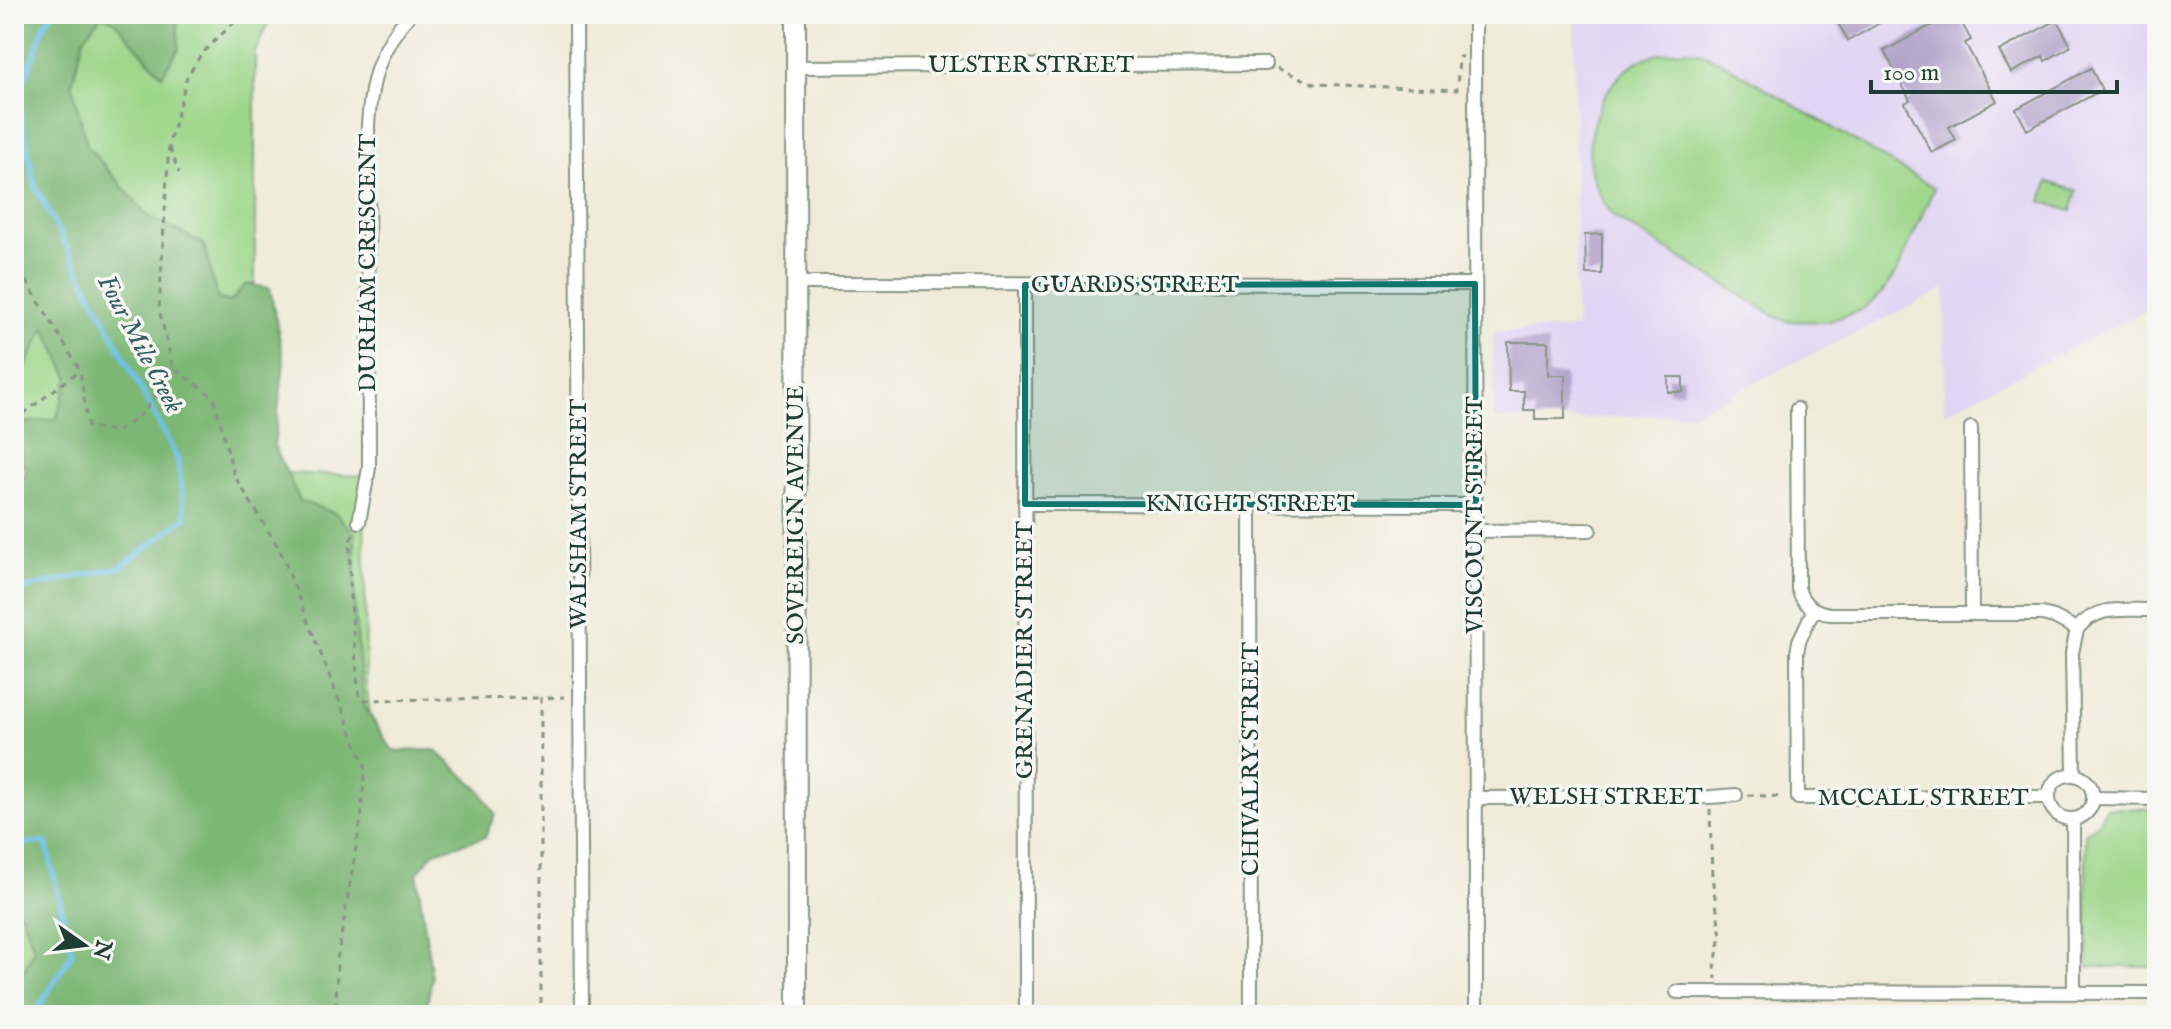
<svg xmlns="http://www.w3.org/2000/svg" width="2171" height="1029" viewBox="0 0 2171 1029" font-family="'IM FELL English',serif">
<rect width="100%" height="100%" fill="#f6f6f2"/>
<filter id="ink" filterUnits="userSpaceOnUse"><feTurbulence type="fractalNoise" baseFrequency=".0125" numOctaves="2"/><feDisplacementMap in="SourceGraphic" scale="16" xChannelSelector="R" yChannelSelector="G"/><feConvolveMatrix kernelMatrix="1 2 1 2 8 2 1 2 1" color-interpolation-filters="sRGB"/></filter>
<filter id="wash" filterUnits="userSpaceOnUse"><feTurbulence type="fractalNoise" baseFrequency=".006" numOctaves="4" result="noise"/><feDisplacementMap in="SourceGraphic" scale="32" xChannelSelector="R" yChannelSelector="G"/><feGaussianBlur stdDeviation="1.8" result="paint"/><feColorMatrix in="noise" values="0 0 0 0 0 0 0 0 0 0 0 0 0 0 0 0 0 1.4 0 .05"/><feComposite in="paint" operator="in"/></filter>
<g filter="url(#wash)">
<rect width="100%" height="100%" fill="#f0ebd8"/>
<path fill="#e1d4f4" d="M 1574,14 L 2157,14 L 2157,305 L 1944,413 L 1945,289 L 1694,413 L 1566,420 L 1494,419 L 1493,331 L 1576,329 Z"/>
<g fill="#9cd689" stroke="#5e8a5e" stroke-width="2">
<path d="M 14,14 L 272,14 L 255,52 L 255,472 L 364,476 L 366,681 L 405,1015 L 14,1015 L 14,590 L 167,439 L 14,437 Z"/>
<path d="M 1686,50 L 1701,53 L 1721,62 L 1934,188 L 1897,272 L 1886,288 L 1873,302 L 1859,311 L 1827,322 L 1787,321 L 1777,317 L 1614,217 C 1603,202 1593,185 1590,166 C 1585,127 1606,76 1643,59 C 1657,53 1671,51 1686,50 Z"/>
<path d="M 2048,182 L 2077,191 L 2071,211 L 2042,201 Z"/>
<path d="M 2106,808 L 2157,809 L 2157,967 L 2088,967 L 2085,832 L 2098,823 Z"/>
</g>
<path fill="#7db775" stroke="#4e7a54" stroke-width="2" d="M 14,14 L 177,14 L 179,48 L 162,75 L 114,21 L 101,16 L 84,38 L 72,83 L 87,146 L 148,216 L 204,244 L 217,298 L 230,302 L 246,284 L 270,288 L 284,363 L 274,446 L 300,501 L 335,513 L 355,534 L 355,618 L 364,706 L 393,751 L 435,750 L 480,790 L 495,814 L 485,837 L 434,852 L 417,873 L 432,978 L 425,1015 L 14,1015 L 14,991 L 34,949 L 21,914 L 14,911 L 14,492 L 25,474 L 14,424 L 56,419 L 69,377 L 45,328 L 26,366 L 14,375 Z"/>
<g fill="none" stroke-linecap="round" stroke-linejoin="round">
<g stroke="#70c2ec" stroke-width="5">
<path d="M 14,591 L 121,567 L 185,518 L 178,460 L 35,186 L 18,99 L 45,24 L 52,14"/>
<path d="M 14,844 L 46,842 L 72,953 L 34,1015"/>
</g>
</g>
<g id="blocks">
<g fill="#af9fc9">
<path d="M 1833,14 L 1896,14 L 1848,41 Z"/>
<path d="M 1952,14 L 1957,14 L 1971,40 L 1965,43 L 1997,101 L 1949,127 L 1956,140 L 1932,153 L 1905,103 L 1910,100 L 1884,51 Z"/>
<path d="M 2057,20 L 2071,46 L 2045,61 L 2043,56 L 2011,73 L 1999,51 Z"/>
<path d="M 2091,68 L 2102,90 L 2027,130 L 2016,109 Z"/>
<path d="M 1602,234 L 1602,274 L 1586,274 L 1585,235 Z"/>
<path d="M 1508,342 L 1548,342 L 1548,375 L 1565,375 L 1565,419 L 1535,419 L 1535,410 L 1524,410 L 1524,391 L 1509,391 Z"/>
<rect x="1668" y="377" width="15" height="15"/>
</g>
</g>
</g>
<g filter="url(#ink)">
<use href="#blocks" fill-opacity="0" stroke="#889486" stroke-width="2"/>
<g fill="none" stroke-linecap="round" stroke-linejoin="round">
<g stroke="#889486" stroke-width="16">
<g id="street">
<path d="M 576,14 L 582,1015"/>
<path d="M 1475,14 L 1476,1015"/>
<path d="M 796,67 L 1266,64"/>
<path d="M 796,283 L 1475,284"/>
<path d="M 1025,285 L 1026,1015"/>
<path d="M 1797,409 L 1798,588 C 1802,604 1814,612 1830,614 L 2042,614 L 2054,617 L 2077,629 C 2099,603 2126,611 2157,610"/>
<path d="M 1971,428 L 1972,612"/>
<path d="M 1250,503 L 1251,1015"/>
<path d="M 1025,504 L 1476,505"/>
<path d="M 359,522 L 369,468 L 368,125 C 371,79 379,49 410,14"/>
<path d="M 1476,531 L 1590,530"/>
<path d="M 1814,609 L 1799,641 L 1797,653 L 1798,798 L 2048,797"/>
<path d="M 2074,774 L 2072,653 L 2077,629"/>
<circle cx="2071" cy="797" r="22"/>
<path d="M 1476,798 L 1711,797 L 1736,795"/>
<path d="M 2094,798 L 2157,799"/>
<path d="M 2073,820 L 2074,991"/>
<path d="M 1677,992 L 2157,993"/>
</g>
</g>
<g stroke="#889486" stroke-width="22">
<path id="secondary" d="M 796,14 L 797,1015"/>
</g>
<g stroke="#889486" stroke-width="3" stroke-dasharray="6 6" stroke-linecap="butt">
<path d="M 243,14 L 202,53 L 187,77 L 169,144 L 159,309 L 173,368 L 214,397 L 234,475 L 280,550 L 365,766 L 361,819 L 337,960 L 336,1015"/>
<path d="M 1277,68 L 1315,84 L 1457,90 L 1459,57 L 1463,57"/>
<path d="M 170,148 L 179,173"/>
<path d="M 14,260 L 80,370 L 88,427 L 118,431 L 144,412 L 173,368"/>
<path d="M 14,421 L 80,370"/>
<path d="M 353,535 L 350,541 L 350,594 L 359,696 L 365,700 L 541,698"/>
<path d="M 1748,795 L 1784,797"/>
<path d="M 1710,809 L 1712,877 L 1721,937 L 1715,963 L 1716,979"/>
<path d="M 541,1015 L 541,698 L 564,697"/>
</g>
<use href="#street" stroke="#fff" stroke-width="12"/>
<use href="#secondary" stroke="#fff" stroke-width="18"/>
</g>
</g>
<path fill="#0f766e" fill-opacity="0.2" stroke="#0f766e" stroke-width="6" stroke-linejoin="round" d="M 1475,284 L 1476,505 L 1025,504 L 1025,285 Z"/>
<g text-anchor="middle" dominant-baseline="central" stroke-width="7" stroke-linejoin="round" paint-order="stroke">
<g font-size="24" fill="#1f3d34" stroke="#f6f6f2">
<text x="1031" y="65">ULSTER STREET</text>
<text transform="translate(368 263) rotate(-90)">DURHAM CRESCENT</text>
<text x="1135" y="285">GUARDS STREET</text>
<text x="1250" y="504">KNIGHT STREET</text>
<text transform="translate(579 514) rotate(-90)">WALSHAM STREET</text>
<text transform="translate(796 515) rotate(-90)">SOVEREIGN AVENUE</text>
<text transform="translate(1475 515) rotate(-90)">VISCOUNT STREET</text>
<text transform="translate(1025 650) rotate(-90)">GRENADIER STREET</text>
<text transform="translate(1251 759) rotate(-90)">CHIVALRY STREET</text>
<text x="1606" y="797">WELSH STREET</text>
<text x="1923" y="798">MCCALL STREET</text>
</g>
<g font-size="26" font-style="italic" fill="#335e62" stroke="#f6f6f2">
<text transform="translate(140 344) rotate(62)">Four Mile Creek</text>
</g>
</g>
<rect width="2171" height="1029" fill="none" stroke="#f6f6f2" stroke-width="48"/>
<g transform="translate(84 945) rotate(104)" stroke="#f6f6f2" stroke-width="6" paint-order="stroke">
<path d="M0-6L14 30L0 20L-14 30Z" fill="#1f3d34"/>
<text y="-12" font-size="22" font-weight="bold" text-anchor="middle" fill="#1f3d34">N</text>
</g>
<path d="M1871 80v12h246v-12" fill="none" stroke="#1f3d34" stroke-width="4"/>
<text x="1883" y="80" font-size="24" fill="#1f3d34" stroke="#f6f6f2" stroke-width="6" paint-order="stroke">100 m</text>
</svg>
